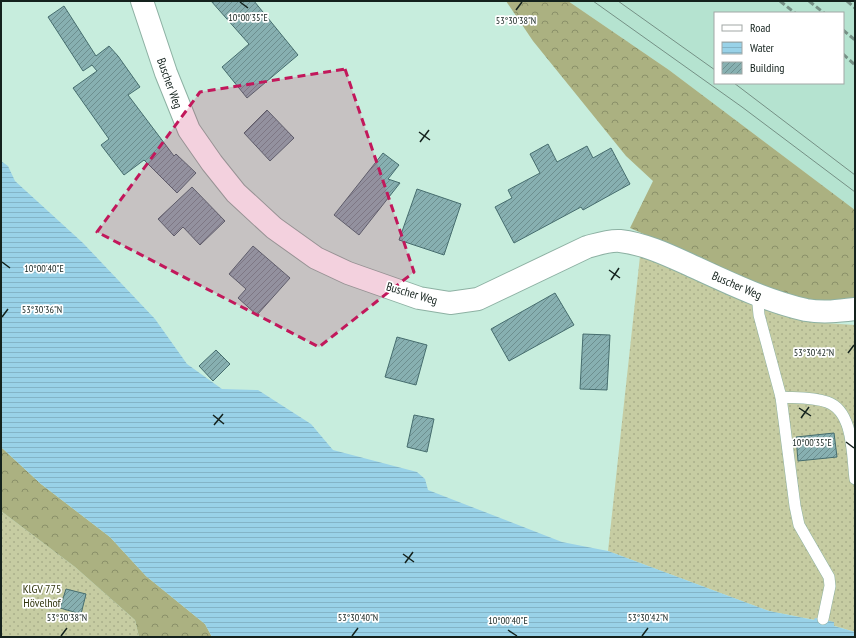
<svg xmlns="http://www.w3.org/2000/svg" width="856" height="638" viewBox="0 0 856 638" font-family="'PT Sans Narrow',sans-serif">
<defs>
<pattern id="grass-dots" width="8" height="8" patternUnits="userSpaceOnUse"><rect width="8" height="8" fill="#c6cca2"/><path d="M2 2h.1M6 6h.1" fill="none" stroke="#a9af8b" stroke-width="1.8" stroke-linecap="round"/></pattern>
<pattern id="forest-crowns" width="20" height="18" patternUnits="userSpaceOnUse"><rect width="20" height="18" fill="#abb181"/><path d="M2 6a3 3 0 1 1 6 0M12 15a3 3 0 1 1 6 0" fill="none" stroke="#8a9069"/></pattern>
<pattern id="water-rules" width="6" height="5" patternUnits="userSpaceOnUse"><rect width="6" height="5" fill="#99d2e8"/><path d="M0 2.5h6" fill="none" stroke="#83b4c7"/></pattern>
<pattern id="building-hatch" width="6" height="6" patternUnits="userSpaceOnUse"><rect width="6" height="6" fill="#87b0b1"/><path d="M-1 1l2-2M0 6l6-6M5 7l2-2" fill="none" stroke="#6d8f8f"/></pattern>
</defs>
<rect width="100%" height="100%" fill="#c7eddd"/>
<path fill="#b5e3d0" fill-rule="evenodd" d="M 568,1 L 855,1 L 855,210 L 669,70 ZM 715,13 L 843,13 L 843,83 L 715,83 Z"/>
<g fill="url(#grass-dots)">
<path d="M 640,256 L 776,312 L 810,322 L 855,325 L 855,632 L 815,620 L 769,611 L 608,551 Z"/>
<path d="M 1,511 L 75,567 L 135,620 L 139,637 L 1,637 Z"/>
</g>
<g fill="url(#forest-crowns)">
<path d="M 506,1 L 568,1 L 669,70 L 855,210 L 855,300 L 829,302 L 796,301 L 630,228 L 653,181 L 626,156 L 533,41 Z"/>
<path d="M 1,447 L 41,484 L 110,537 L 146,576 L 205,624 L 212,637 L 139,637 L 135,620 L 75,567 L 1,511 Z"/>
</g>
<path fill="url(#water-rules)" d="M 1,161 L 8,166 L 15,181 L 83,243 L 155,319 L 187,364 L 222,389 L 258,390 L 311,424 L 333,450 L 417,472 L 425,479 L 428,490 L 562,542 L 608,551 L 769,611 L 814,620 L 815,618 L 834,622 L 834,626 L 855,632 L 855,637 L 212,637 L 205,624 L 146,576 L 110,537 L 41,484 L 1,447 Z"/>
<g fill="url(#building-hatch)" stroke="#466d6e">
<path d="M 211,1 L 254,1 L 298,55 L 247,98 L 222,67 L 249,44 Z"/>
<path d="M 64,6 L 96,56 L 109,46 L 118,56 L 140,87 L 128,95 L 174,156 L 176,154 L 196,173 L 177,193 L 144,160 L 124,175 L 101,145 L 109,139 L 73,88 L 97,71 L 92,65 L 83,71 L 48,17 Z"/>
<path d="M 267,110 L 294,138 L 270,161 L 244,133 Z"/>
<path d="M 548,144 L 557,162 L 587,146 L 593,158 L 611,148 L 630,184 L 583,210 L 581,207 L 514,243 L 495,207 L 512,198 L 508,190 L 540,173 L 530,154 Z"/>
<path d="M 383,153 L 399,165 L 388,179 L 400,183 L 359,235 L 334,215 Z"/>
<path d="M 192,187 L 225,221 L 200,245 L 183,227 L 174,236 L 158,219 Z"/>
<path d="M 417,189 L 461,204 L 444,255 L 399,240 Z"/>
<path d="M 253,246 L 290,278 L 257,315 L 238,298 L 246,289 L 229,274 Z"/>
<path d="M 555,293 L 574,325 L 509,361 L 491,329 Z"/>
<path d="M 583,334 L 610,335 L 607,390 L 580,389 Z"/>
<path d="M 397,337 L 427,345 L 416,385 L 385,377 Z"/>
<path d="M 216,350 L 230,364 L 213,381 L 199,366 Z"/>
<path d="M 414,415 L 434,419 L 427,452 L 407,447 Z"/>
<path d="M 834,433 L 837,457 L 798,461 L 796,437 Z"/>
<path d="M 66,589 L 86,594 L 81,614 L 60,608 Z"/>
</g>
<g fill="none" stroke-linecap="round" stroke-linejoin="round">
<g stroke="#8db1a3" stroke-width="12">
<g id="service">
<path d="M 757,294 L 759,315 L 781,397 L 795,506 L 799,525 L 829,577 L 830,586 L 823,619"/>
<path d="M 781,397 C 795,398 813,397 827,402 C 854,411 852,456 855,479"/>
</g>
</g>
<g stroke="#8db1a3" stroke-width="24">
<path id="minor" d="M 142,1 L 166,73 L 189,130 L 212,163 L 236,193 L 274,228 L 316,258 L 348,273 L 419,298 L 450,303 L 478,299 L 587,247 C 598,244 610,240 620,241 C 645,244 668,255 690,265 C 727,282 766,301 806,310 C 823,313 839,311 855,309"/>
</g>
<use href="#service" stroke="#fff" stroke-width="11"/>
<use href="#minor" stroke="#fff" stroke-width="22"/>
<g stroke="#759085" stroke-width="1">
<path d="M 593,1 L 742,107 L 855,192"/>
<path d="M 618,1 L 715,70"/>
<path d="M 734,83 L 855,175"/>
</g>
<g stroke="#759085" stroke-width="3" stroke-dasharray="6 3" stroke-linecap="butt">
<path d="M 780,1 L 795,13"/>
<path d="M 809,1 L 824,13"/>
<path d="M 847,1 L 855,8"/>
<path d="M 843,30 L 855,40"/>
<path d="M 843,54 L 855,65"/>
</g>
</g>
<path fill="#c2185b" fill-opacity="0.2" stroke="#c2185b" stroke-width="3" stroke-dasharray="8 5" stroke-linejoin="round" d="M 345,69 L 414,272 L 319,347 L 97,232 L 200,92 Z"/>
<path fill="none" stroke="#14221d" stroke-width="1.5" d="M 240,2 L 248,8M 516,10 L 522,2M 419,132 L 430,140M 420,142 L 429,130M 2,262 L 10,268M 609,270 L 620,278M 611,280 L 619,268M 2,317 L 8,309M 848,353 L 854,345M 799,408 L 811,416M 213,415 L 224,424M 801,418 L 809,407M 214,425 L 223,414M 846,442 L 854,448M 403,554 L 414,562M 405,563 L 413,552M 508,630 L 517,636M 61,636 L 67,628M 352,636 L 358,628M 642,636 L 648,628"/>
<g text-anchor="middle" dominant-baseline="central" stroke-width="3.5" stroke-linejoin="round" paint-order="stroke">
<g font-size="12" fill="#14221d" stroke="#fff">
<text transform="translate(170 83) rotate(70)">Buscher Weg</text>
<text transform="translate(737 285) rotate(23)">Buscher Weg</text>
<text transform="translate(412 293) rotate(16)">Buscher Weg</text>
</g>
<g font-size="12" fill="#32360f" stroke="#fff">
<text x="42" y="588">KlGV 775<tspan x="42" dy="14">Hövelhof</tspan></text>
</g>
</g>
<g font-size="10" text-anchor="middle" fill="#14221d" stroke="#fff" stroke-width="3.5" stroke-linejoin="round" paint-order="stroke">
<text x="248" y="21">10°00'35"E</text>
<text x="516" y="24">53°30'38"N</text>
<text x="44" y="272">10°00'40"E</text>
<text x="42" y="313">53°30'36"N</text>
<text x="814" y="356">53°30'42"N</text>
<text x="812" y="446">10°00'35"E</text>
<text x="67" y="621">53°30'38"N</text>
<text x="358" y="621">53°30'40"N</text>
<text x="648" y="621">53°30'42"N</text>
<text x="508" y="624">10°00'40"E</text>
</g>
<rect width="856" height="638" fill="none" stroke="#14221d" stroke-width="4"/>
<rect x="714" y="12" width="130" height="72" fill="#ffffff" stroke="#a1a7a5"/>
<rect x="722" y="25" width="20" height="6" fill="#ffffff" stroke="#a1a7a5"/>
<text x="750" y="32" font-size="12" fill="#14221d">Road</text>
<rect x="722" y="42" width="20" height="12" fill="url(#water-rules)" stroke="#a1a7a5"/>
<text x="750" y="52" font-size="12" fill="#14221d">Water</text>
<rect x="722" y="62" width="20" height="12" fill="url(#building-hatch)" stroke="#a1a7a5"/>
<text x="750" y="72" font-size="12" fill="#14221d">Building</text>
</svg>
